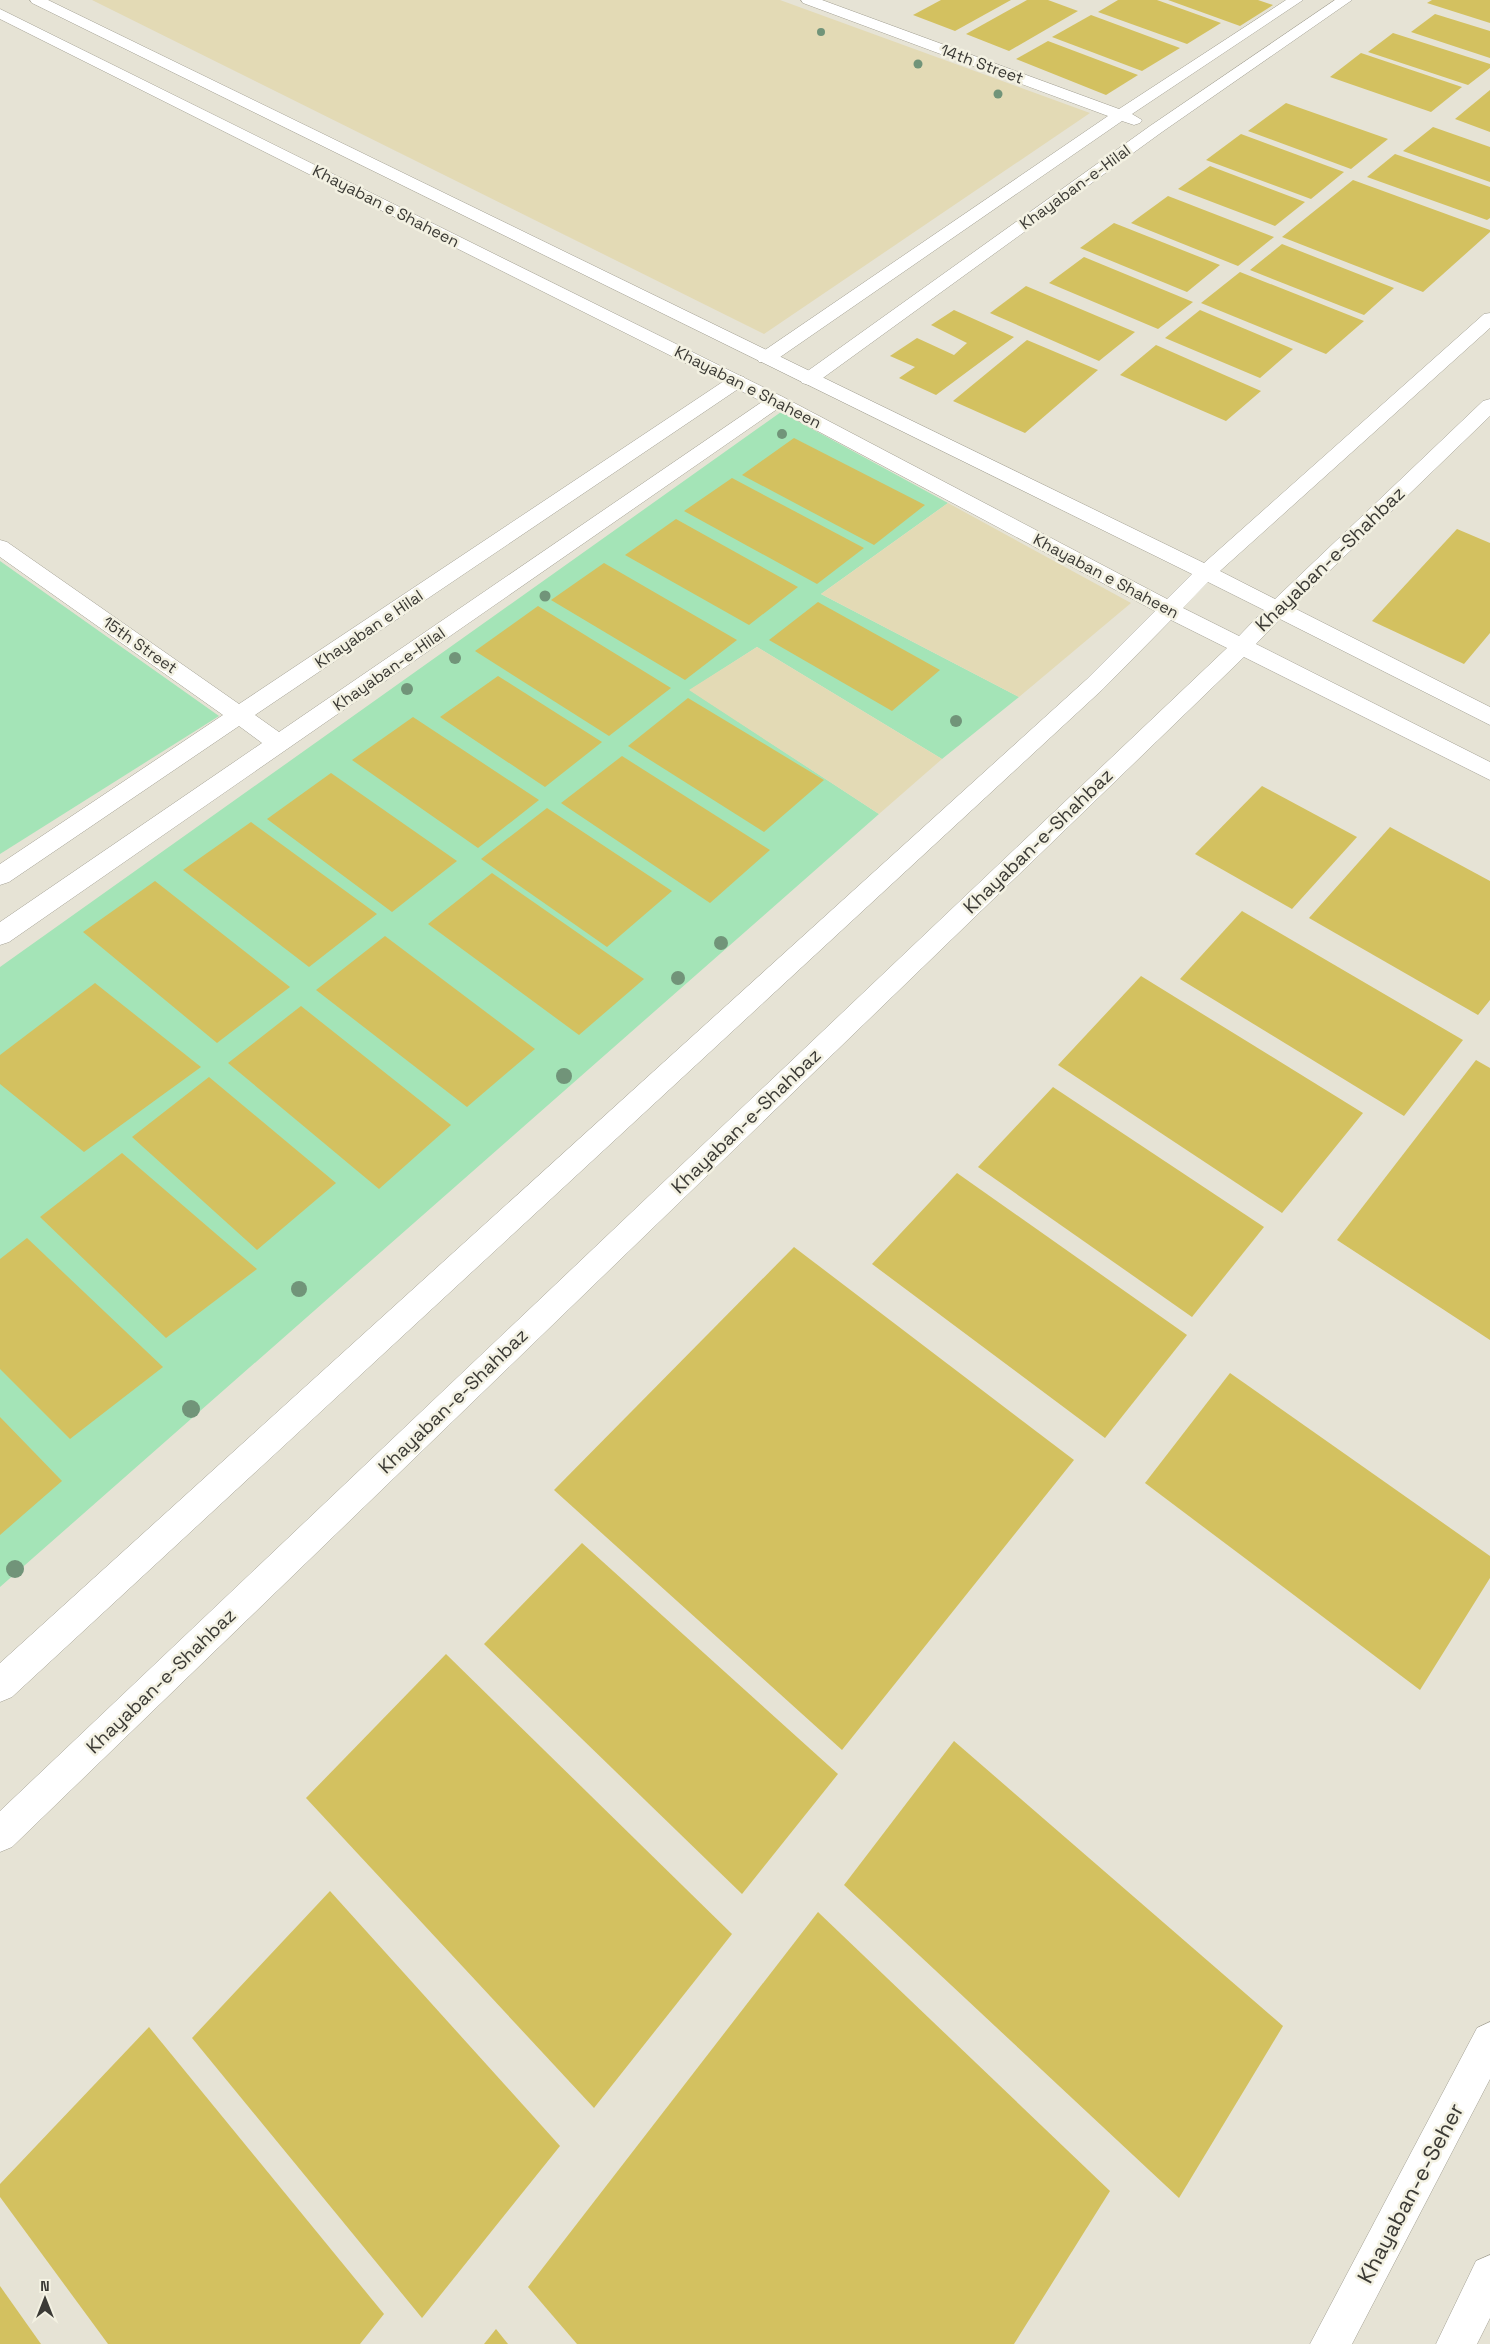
<svg xmlns="http://www.w3.org/2000/svg" width="1490" height="2344" viewBox="0 0 1490 2344" font-family="'Space Grotesk',sans-serif">
<rect width="100%" height="100%" fill="#e6e3d5"/>
<g fill="#a4e4b7">
<path d="M 781,412 L 948,503 L 821,594 L 1019,697 L 942,759 L 757,647 L 690,690 L 879,814 L 0,1587 L 0,967 Z"/>
<path d="M 0,561 L 219,716 L 0,854 Z"/>
</g>
<g fill="#e3dab5">
<path d="M 92,0 L 780,0 L 1090,113 L 764,334 Z"/>
<path d="M 948,503 L 1131,603 L 1019,697 L 821,594 Z"/>
<path d="M 757,647 L 942,759 L 879,814 L 689,690 Z"/>
</g>
<g fill="#d3c160">
<path d="M 941,0 L 1011,0 L 955,31 L 913,15 Z"/>
<path d="M 1027,0 L 1048,0 L 1078,11 L 1009,51 L 966,34 Z"/>
<path d="M 1118,0 L 1157,0 L 1221,23 L 1187,44 L 1098,12 Z"/>
<path d="M 1168,0 L 1258,0 L 1273,5 L 1240,26 Z"/>
<path d="M 1432,0 L 1490,0 L 1490,23 L 1427,3 Z"/>
<path d="M 1435,14 L 1490,31 L 1490,58 L 1411,32 Z"/>
<path d="M 1091,15 L 1180,48 L 1142,71 L 1052,37 Z"/>
<path d="M 1393,33 L 1490,64 L 1490,68 L 1468,85 L 1368,52 Z"/>
<path d="M 1048,41 L 1138,75 L 1106,95 L 1016,59 Z"/>
<path d="M 1361,53 L 1462,87 L 1431,112 L 1330,77 Z"/>
<path d="M 1490,90 L 1490,132 L 1455,119 Z"/>
<path d="M 1286,103 L 1388,139 L 1351,169 L 1248,131 Z"/>
<path d="M 1433,127 L 1490,147 L 1490,182 L 1403,151 Z"/>
<path d="M 1241,134 L 1344,172 L 1311,199 L 1206,160 Z"/>
<path d="M 1395,154 L 1490,187 L 1490,218 L 1487,220 L 1367,177 Z"/>
<path d="M 1210,166 L 1305,202 L 1275,226 L 1178,189 Z"/>
<path d="M 1353,180 L 1490,230 L 1490,232 L 1423,292 L 1282,237 Z"/>
<path d="M 1168,196 L 1274,237 L 1238,266 L 1131,223 Z"/>
<path d="M 1114,223 L 1220,265 L 1187,292 L 1080,248 Z"/>
<path d="M 1282,244 L 1394,288 L 1364,315 L 1250,270 Z"/>
<path d="M 1084,257 L 1193,302 L 1158,329 L 1049,283 Z"/>
<path d="M 1240,272 L 1364,321 L 1326,354 L 1201,303 Z"/>
<path d="M 1026,286 L 1135,332 L 1099,361 L 990,313 Z"/>
<path d="M 954,310 L 1014,337 L 936,395 L 899,378 L 915,367 L 890,356 L 917,338 L 954,355 L 967,343 L 931,325 Z"/>
<path d="M 1200,310 L 1293,349 L 1260,378 L 1165,338 Z"/>
<path d="M 1027,340 L 1098,370 L 1025,433 L 953,401 Z"/>
<path d="M 1156,345 L 1261,391 L 1226,421 L 1120,375 Z"/>
<path d="M 794,438 L 925,505 L 874,545 L 742,475 Z"/>
<path d="M 732,478 L 864,548 L 817,584 L 684,511 Z"/>
<path d="M 676,519 L 798,587 L 749,625 L 625,555 Z"/>
<path d="M 1457,529 L 1490,543 L 1490,633 L 1464,664 L 1372,621 Z"/>
<path d="M 604,563 L 737,640 L 685,680 L 551,600 Z"/>
<path d="M 818,602 L 940,670 L 892,711 L 769,640 Z"/>
<path d="M 538,606 L 671,688 L 609,736 L 475,651 Z"/>
<path d="M 498,676 L 602,742 L 545,787 L 440,717 Z"/>
<path d="M 688,698 L 824,780 L 764,832 L 628,746 Z"/>
<path d="M 413,717 L 539,800 L 478,848 L 352,760 Z"/>
<path d="M 622,756 L 770,850 L 710,903 L 561,803 Z"/>
<path d="M 331,773 L 457,861 L 392,912 L 267,819 Z"/>
<path d="M 1262,786 L 1357,837 L 1292,909 L 1195,854 Z"/>
<path d="M 547,808 L 672,891 L 607,947 L 481,859 Z"/>
<path d="M 251,822 L 377,914 L 309,967 L 183,870 Z"/>
<path d="M 1390,827 L 1490,881 L 1490,1000 L 1478,1015 L 1309,918 Z"/>
<path d="M 492,873 L 644,979 L 579,1035 L 428,924 Z"/>
<path d="M 155,881 L 290,987 L 217,1043 L 83,932 Z"/>
<path d="M 1242,911 L 1463,1040 L 1404,1116 L 1180,979 Z"/>
<path d="M 385,936 L 535,1049 L 467,1107 L 316,990 Z"/>
<path d="M 1141,976 L 1363,1113 L 1282,1213 L 1058,1065 Z"/>
<path d="M 95,983 L 201,1067 L 84,1152 L 0,1084 L 0,1055 Z"/>
<path d="M 301,1006 L 451,1125 L 379,1189 L 228,1063 Z"/>
<path d="M 1476,1060 L 1490,1068 L 1490,1340 L 1337,1240 Z"/>
<path d="M 209,1077 L 336,1183 L 257,1250 L 132,1137 Z"/>
<path d="M 1053,1087 L 1264,1227 L 1192,1317 L 978,1167 Z"/>
<path d="M 122,1153 L 257,1269 L 166,1338 L 40,1217 Z"/>
<path d="M 957,1173 L 1187,1335 L 1105,1438 L 872,1264 Z"/>
<path d="M 27,1238 L 163,1367 L 70,1439 L 0,1369 L 0,1259 Z"/>
<path d="M 794,1247 L 1074,1460 L 842,1750 L 554,1490 Z"/>
<path d="M 1230,1373 L 1490,1556 L 1490,1578 L 1420,1690 L 1145,1483 Z"/>
<path d="M 0,1417 L 62,1481 L 0,1535 Z"/>
<path d="M 582,1543 L 838,1774 L 742,1894 L 484,1644 Z"/>
<path d="M 446,1654 L 732,1934 L 594,2108 L 306,1798 Z"/>
<path d="M 954,1741 L 1283,2026 L 1179,2198 L 844,1885 Z"/>
<path d="M 330,1891 L 560,2146 L 422,2318 L 192,2038 Z"/>
<path d="M 818,1912 L 1110,2191 L 1014,2344 L 577,2344 L 528,2287 Z"/>
<path d="M 149,2027 L 384,2314 L 360,2344 L 108,2344 L 0,2197 L 0,2184 Z"/>
<path d="M 0,2286 L 41,2344 L 0,2344 Z"/>
<path d="M 496,2329 L 508,2344 L 484,2344 Z"/>
</g>
<g fill="none" stroke-linecap="round" stroke-linejoin="round">
<g stroke="#a29f92" stroke-width="1">
<g id="minor">
<path d="M 801,0 L 822,0 L 1119,109 L 1286,0 L 1303,0 L 1132,114 L 1142,120 L 1140,123 L 1134,125 L 1122,121 L 773,362 L 759,362 L 757,358 L 759,354 L 1108,116 L 803,3 Z"/>
<path d="M 1335,0 L 1352,0 L 1162,132 L 816,383 L 809,385 L 802,383 L 800,379 L 802,375 L 1150,126 Z"/>
<path d="M 737,375 L 744,377 L 746,381 L 744,385 L 255,715 L 279,732 L 769,397 L 776,395 L 783,397 L 785,401 L 783,405 L 9,942 L 0,945 L 0,922 L 262,743 L 239,726 L 9,882 L 0,885 L 0,864 L 223,715 L 0,557 L 0,540 L 7,542 L 239,704 L 730,377 Z"/>
<path d="M 1490,2022 L 1490,2079 L 1352,2344 L 1310,2344 L 1477,2028 Z"/>
<path d="M 1490,2255 L 1490,2318 L 1477,2344 L 1436,2344 L 1476,2261 Z"/>
</g>
</g>
<g stroke="#a29f92" stroke-width="1">
<path id="major" d="M 30,0 L 48,0 L 1204,563 L 1484,314 L 1490,313 L 1490,328 L 1220,571 L 1275,599 L 1483,401 L 1490,399 L 1490,416 L 1292,607 L 1490,707 L 1490,725 L 1280,619 L 1256,644 L 1490,762 L 1490,780 L 1244,657 L 12,1847 L 0,1852 L 0,1811 L 1227,648 L 1171,620 L 1103,689 L 12,1697 L 0,1702 L 0,1663 L 1087,679 L 1155,611 L 769,405 L 0,19 L 0,9 L 783,397 L 1167,599 L 1192,574 L 32,3 ZM 1208,582 L 1264,610 L 1239,636 L 1183,608 Z"/>
</g>
<use href="#minor" fill="#fff" fill-rule="evenodd"/>
<use href="#major" fill="#fff" fill-rule="evenodd"/>
</g>
<g fill="#719479">
<circle cx="821" cy="32" r="4"/>
<circle cx="918" cy="64" r="4.5"/>
<circle cx="998" cy="94" r="4.5"/>
<circle cx="782" cy="434" r="5"/>
<circle cx="545" cy="596" r="5.5"/>
<circle cx="455" cy="658" r="6"/>
<circle cx="407" cy="689" r="6"/>
<circle cx="956" cy="721" r="6"/>
<circle cx="721" cy="943" r="7"/>
<circle cx="678" cy="978" r="7"/>
<circle cx="564" cy="1076" r="8"/>
<circle cx="299" cy="1289" r="8"/>
<circle cx="191" cy="1409" r="9"/>
<circle cx="15" cy="1569" r="9"/>
</g>
<g text-anchor="middle" dominant-baseline="central" stroke-width="5" stroke-linejoin="round" paint-order="stroke">
<g font-size="16" fill="#3b3a35" stroke="#f3f1e2">
<text transform="translate(982 64) rotate(20)">14th Street</text>
<text transform="translate(1075 187) rotate(-36)">Khayaban-e-Hilal</text>
<text transform="translate(386 206) rotate(27)">Khayaban e Shaheen</text>
<text transform="translate(748 387) rotate(27)">Khayaban e Shaheen</text>
<text transform="translate(1106 576) rotate(28)">Khayaban e Shaheen</text>
<text transform="translate(369 629) rotate(-34)">Khayaban e Hilal</text>
<text transform="translate(140 645) rotate(35)">15th Street</text>
<text transform="translate(389 669) rotate(-35)">Khayaban-e-Hilal</text>
</g>
<g font-size="19" fill="#3b3a35" stroke="#f3f1e2">
<text transform="translate(1330 559) rotate(-44)">Khayaban-e-Shahbaz</text>
<text transform="translate(1038 841) rotate(-44)">Khayaban-e-Shahbaz</text>
<text transform="translate(746 1121) rotate(-44)">Khayaban-e-Shahbaz</text>
<text transform="translate(453 1401) rotate(-44)">Khayaban-e-Shahbaz</text>
<text transform="translate(161 1681) rotate(-44)">Khayaban-e-Shahbaz</text>
</g>
<g font-size="22" fill="#3b3a35" stroke="#f3f1e2">
<text transform="translate(1410 2193) rotate(-62)">Khayaban-e-Seher</text>
</g>
</g>
<g transform="translate(45 2299)" stroke="#f3f1e2" stroke-width="4" paint-order="stroke">
<path d="M0-4L9 19L0 12L-9 19Z" fill="#3b3a35"/>
<text y="-8" font-size="14" font-weight="bold" text-anchor="middle" fill="#3b3a35">N</text>
</g>
</svg>
